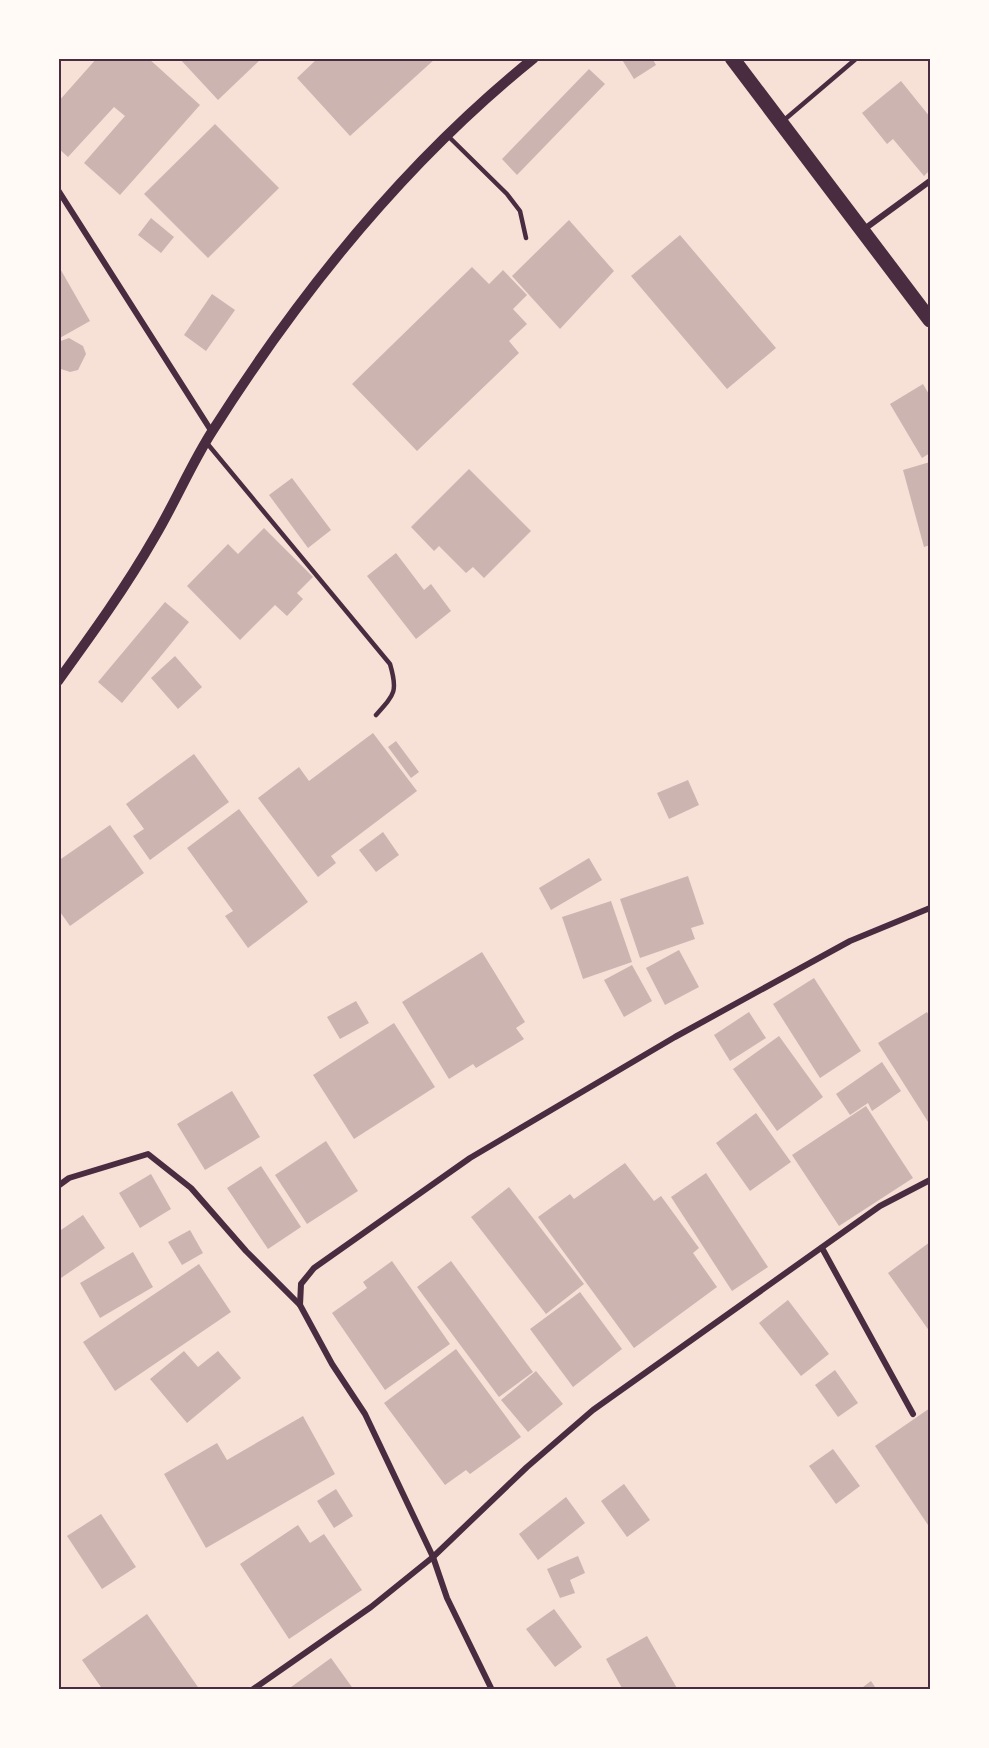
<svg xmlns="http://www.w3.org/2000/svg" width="989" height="1748" viewBox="0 0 989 1748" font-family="'Open Sans',sans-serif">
<rect width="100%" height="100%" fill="#f7e1d7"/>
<g fill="#ccb4b1">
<path d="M 97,58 L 148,58 L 200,105 L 120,195 L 84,163 L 125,116 L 114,107 L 68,157 L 58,148 L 58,102 Z"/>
<path d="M 179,58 L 262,58 L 218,100 Z"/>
<path d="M 318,58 L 436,58 L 350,136 L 297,78 Z"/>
<path d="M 621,58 L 652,58 L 656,65 L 634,79 Z"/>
<path d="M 589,69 L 605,84 L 517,175 L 502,159 Z"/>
<path d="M 901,81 L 930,117 L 930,170 L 924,176 L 893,139 L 887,144 L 862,113 Z"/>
<path d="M 215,124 L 279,188 L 208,258 L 144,194 Z"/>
<path d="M 151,218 L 174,237 L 161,253 L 138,235 Z"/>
<path d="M 569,220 L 614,271 L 560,329 L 512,276 Z"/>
<path d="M 680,235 L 776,348 L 727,389 L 631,276 Z"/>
<path d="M 58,265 L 90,321 L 58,339 Z"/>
<path d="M 472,267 L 489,284 L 503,270 L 527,295 L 513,309 L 527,324 L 509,341 L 519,353 L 417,451 L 352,384 Z"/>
<path d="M 212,294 L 235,310 L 206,351 L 184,335 Z"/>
<path d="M 69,338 L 83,346 L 86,354 L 78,370 L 70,372 L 58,368 L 58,342 Z"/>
<path d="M 923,384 L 930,396 L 930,453 L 922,458 L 890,404 Z"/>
<path d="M 930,462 L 930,545 L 924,547 L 903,470 Z"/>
<path d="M 469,469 L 531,531 L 484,578 L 473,567 L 466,573 L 439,546 L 434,551 L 411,527 Z"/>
<path d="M 292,478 L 331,530 L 308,548 L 269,495 Z"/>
<path d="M 264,528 L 313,577 L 297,593 L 303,599 L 287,616 L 275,605 L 240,640 L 187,586 L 228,544 L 238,554 Z"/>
<path d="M 396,553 L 424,590 L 431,584 L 451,611 L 416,639 L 367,576 Z"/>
<path d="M 165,602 L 189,622 L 122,703 L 98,682 Z"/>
<path d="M 175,656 L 202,687 L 178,709 L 151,678 Z"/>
<path d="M 373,733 L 417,791 L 331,856 L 336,863 L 318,877 L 258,798 L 299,767 L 309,781 Z"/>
<path d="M 396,741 L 419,772 L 411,778 L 388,747 Z"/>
<path d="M 194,754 L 229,802 L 150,860 L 133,836 L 144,829 L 126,804 Z"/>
<path d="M 688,780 L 699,805 L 669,819 L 657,793 Z"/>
<path d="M 239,809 L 308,902 L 248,948 L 225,916 L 233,911 L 187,848 Z"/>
<path d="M 110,825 L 144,873 L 70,926 L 58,909 L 58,861 Z"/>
<path d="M 383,832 L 399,855 L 376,872 L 359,850 Z"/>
<path d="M 589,858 L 602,880 L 551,910 L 539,888 Z"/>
<path d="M 688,876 L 704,924 L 691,928 L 695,939 L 640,958 L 620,899 Z"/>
<path d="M 611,901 L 632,962 L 583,979 L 562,917 Z"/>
<path d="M 679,950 L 699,987 L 665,1005 L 646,968 Z"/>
<path d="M 482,952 L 525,1022 L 516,1028 L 524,1039 L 476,1068 L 473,1064 L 449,1079 L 402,1002 Z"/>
<path d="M 632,965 L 652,1001 L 624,1017 L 604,980 Z"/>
<path d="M 814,978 L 861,1051 L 820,1078 L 773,1004 Z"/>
<path d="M 356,1001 L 369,1023 L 340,1039 L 327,1017 Z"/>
<path d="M 749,1012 L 766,1038 L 730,1061 L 714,1035 Z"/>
<path d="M 927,1012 L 930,1018 L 930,1125 L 878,1043 Z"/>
<path d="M 394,1023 L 435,1087 L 354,1139 L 313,1075 Z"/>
<path d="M 779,1036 L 823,1097 L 777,1131 L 733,1069 Z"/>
<path d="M 882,1062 L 901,1091 L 872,1111 L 868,1103 L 850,1115 L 836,1094 Z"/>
<path d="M 232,1091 L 260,1137 L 205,1170 L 177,1124 Z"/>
<path d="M 866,1106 L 913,1178 L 839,1226 L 792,1155 Z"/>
<path d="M 756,1113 L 791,1162 L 750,1191 L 716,1143 Z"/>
<path d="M 326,1141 L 358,1191 L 307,1224 L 275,1175 Z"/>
<path d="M 625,1163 L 654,1201 L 661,1196 L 699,1248 L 693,1253 L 717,1287 L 634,1348 L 538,1217 L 570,1194 L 574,1199 Z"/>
<path d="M 261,1166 L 301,1227 L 268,1249 L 227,1188 Z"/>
<path d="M 706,1173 L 768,1267 L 732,1291 L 671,1197 Z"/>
<path d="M 151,1174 L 171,1209 L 140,1228 L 119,1193 Z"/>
<path d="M 509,1187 L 584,1284 L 546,1314 L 471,1217 Z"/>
<path d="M 83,1215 L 105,1248 L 58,1280 L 58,1232 Z"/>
<path d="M 190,1230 L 203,1253 L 182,1265 L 168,1242 Z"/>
<path d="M 930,1242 L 930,1332 L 888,1273 Z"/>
<path d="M 133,1252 L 153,1287 L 100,1318 L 80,1283 Z"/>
<path d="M 392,1261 L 450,1344 L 385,1390 L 332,1313 L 367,1288 L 363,1282 Z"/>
<path d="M 451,1261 L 533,1372 L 499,1397 L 417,1287 Z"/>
<path d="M 199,1264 L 231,1312 L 115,1391 L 83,1342 Z"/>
<path d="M 580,1292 L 622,1349 L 573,1387 L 530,1329 Z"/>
<path d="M 788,1300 L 829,1354 L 801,1376 L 759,1323 Z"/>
<path d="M 456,1349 L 521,1437 L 470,1474 L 466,1470 L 445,1485 L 384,1403 Z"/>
<path d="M 184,1351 L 198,1367 L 218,1351 L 241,1378 L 187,1423 L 150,1379 Z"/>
<path d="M 835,1370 L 858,1403 L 838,1417 L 815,1385 Z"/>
<path d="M 536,1371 L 563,1404 L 528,1432 L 501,1400 Z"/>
<path d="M 930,1408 L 930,1528 L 875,1446 Z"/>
<path d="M 303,1416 L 335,1474 L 206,1548 L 164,1474 L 217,1443 L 227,1460 Z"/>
<path d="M 833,1449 L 860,1486 L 836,1504 L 809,1466 Z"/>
<path d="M 624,1484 L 650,1520 L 627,1537 L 601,1501 Z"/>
<path d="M 336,1489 L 353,1516 L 334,1528 L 317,1501 Z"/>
<path d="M 566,1497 L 585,1523 L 538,1560 L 519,1534 Z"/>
<path d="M 101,1514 L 136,1567 L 102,1589 L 67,1536 Z"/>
<path d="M 298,1525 L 310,1543 L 324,1534 L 362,1590 L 289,1639 L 240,1564 Z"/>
<path d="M 578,1556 L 585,1573 L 570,1580 L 575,1593 L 560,1598 L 547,1569 Z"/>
<path d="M 554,1609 L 582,1647 L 555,1667 L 526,1629 Z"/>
<path d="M 147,1614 L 200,1690 L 103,1690 L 82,1660 Z"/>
<path d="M 647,1636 L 678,1690 L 623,1690 L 606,1659 Z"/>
<path d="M 331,1658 L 354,1690 L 287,1690 Z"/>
<path d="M 871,1681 L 877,1690 L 859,1690 Z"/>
</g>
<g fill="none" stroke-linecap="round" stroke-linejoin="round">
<g stroke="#4a2c40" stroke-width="4.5">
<path d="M 783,121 L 857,58"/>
<path d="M 448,136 L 507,194 L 520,211 L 526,238"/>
<path d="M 206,442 L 390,664 C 398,691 395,694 376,715"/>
</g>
<g stroke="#4a2c40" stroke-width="6">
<path d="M 58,190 L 212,432"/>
<path d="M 863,230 L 930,181"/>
<path d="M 58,1186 L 69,1178 L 148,1154 L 191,1188 L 246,1251 L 300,1305"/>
<path d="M 822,1248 L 913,1414"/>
<path d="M 252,1690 L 371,1607 L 433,1557 L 527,1467 L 593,1410 L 880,1206 L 930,1180"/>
<path d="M 492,1690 L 447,1598 L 433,1557 L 365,1414 L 332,1364 L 300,1305 L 301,1284 L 314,1268 L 470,1158 L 675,1037 L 850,941 L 930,908"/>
</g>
<path stroke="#4a2c40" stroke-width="10" d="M 58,681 C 92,634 126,587 154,538 C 175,503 191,464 213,430 C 301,291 405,162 534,58"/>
<path stroke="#4a2c40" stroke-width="15" d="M 732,58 L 930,320"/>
</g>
<rect width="989" height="1748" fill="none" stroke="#fffaf5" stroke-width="120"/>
<rect x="60" y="60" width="869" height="1628" fill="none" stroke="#4a2c40" stroke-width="2"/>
</svg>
